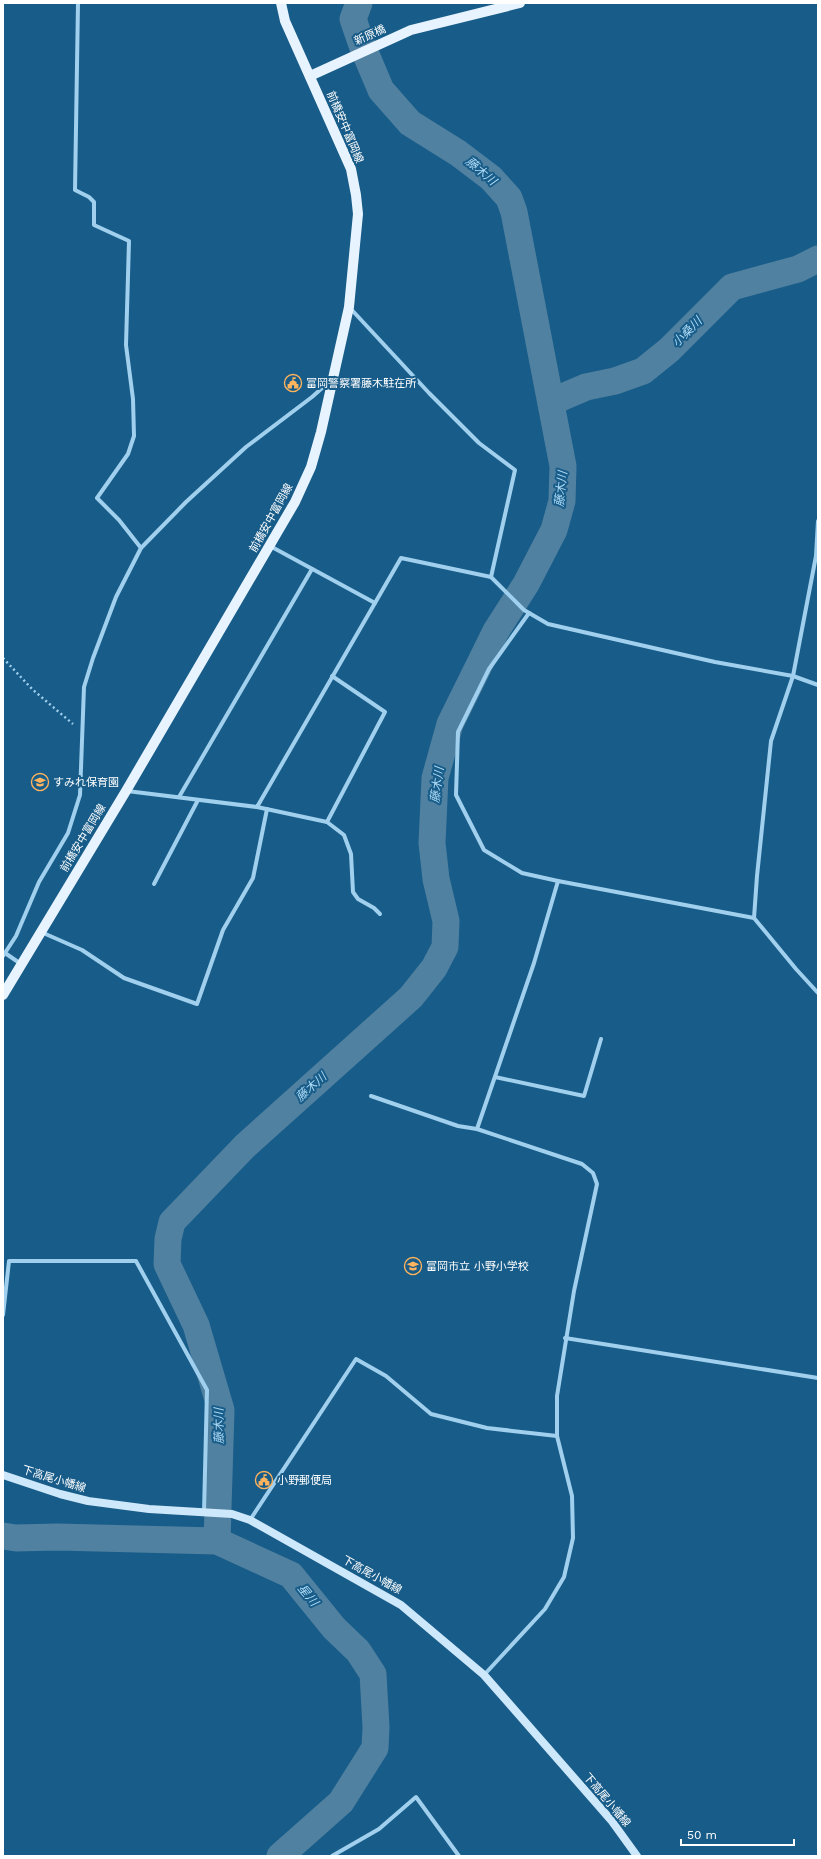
<svg xmlns="http://www.w3.org/2000/svg" width="821" height="1859" viewBox="0 0 821 1859" font-family="'Work Sans','Noto Sans JP',sans-serif">
<rect width="100%" height="100%" fill="#185c89"/>
<g fill="none" stroke-linecap="round" stroke-linejoin="round">
<g stroke="#5081a0" stroke-width="27">
<path d="M 551,402 L 586,387 L 615,381 L 643,371 L 669,350 L 732,287 L 798,269 L 818,259"/>
<path d="M 3,1536 L 16,1538 L 57,1537 L 217,1541 L 291,1575 L 334,1628 L 358,1651 L 373,1674 L 376,1727 L 375,1748 L 341,1802 L 280,1856"/>
<path d="M 217,1541 L 221,1410 L 196,1325 L 167,1264 L 168,1239 L 172,1222 L 245,1146 L 411,997 L 434,968 L 445,947 L 446,921 L 436,879 L 432,843 L 435,778 L 450,724 L 496,631 L 526,584 L 554,530 L 562,501 L 563,466 L 514,212 L 509,198 L 491,178 L 458,153 L 410,123 L 381,90 L 362,45 L 353,19 L 359,3"/>
</g>
<path stroke="#a0d0ed" stroke-width="2.5" stroke-dasharray="2 3" stroke-linecap="butt" d="M 3,658 L 32,689 L 73,724"/>
<g stroke="#a0d0ed" stroke-width="4">
<path d="M 78,3 L 75,190 L 89,197 L 94,202 L 94,225 L 129,241 L 126,345 L 133,399 L 134,436 L 128,454 L 97,498 L 119,520 L 141,548"/>
<path d="M 350,308 L 429,393 L 479,443 L 515,470 L 491,577"/>
<path d="M 270,546 L 375,603"/>
<path d="M 529,613 L 489,669 L 458,732 L 456,795 L 484,850 L 522,873 L 558,881"/>
<path d="M 127,791 L 257,807 L 401,558 L 491,577 L 524,610 L 548,624 L 715,662 L 793,676 L 818,685"/>
<path d="M 179,797 L 312,569"/>
<path d="M 257,807 L 327,822 L 344,835 L 351,854 L 353,892 L 358,899 L 374,908 L 380,914"/>
<path d="M 327,822 L 385,712 L 332,676"/>
<path d="M 154,884 L 198,800"/>
<path d="M 754,918 L 757,876 L 771,741 L 793,676 L 816,556 L 818,521"/>
<path d="M 41,932 L 82,950 L 124,978 L 197,1004 L 223,930 L 253,878 L 267,809"/>
<path d="M 3,954 L 5,953 L 21,964"/>
<path d="M 3,956 L 16,936 L 39,882 L 68,833 L 80,795 L 84,687 L 93,658 L 116,597 L 141,548 L 186,502 L 246,447 L 312,397 L 330,381"/>
<path d="M 495,1077 L 584,1096 L 601,1039"/>
<path d="M 371,1096 L 458,1126 L 477,1129 L 582,1164 L 593,1173 L 597,1184 L 574,1291 L 557,1396 L 557,1436 L 572,1496 L 573,1538 L 564,1577 L 545,1609 L 484,1675"/>
<path d="M 477,1129 L 534,963 L 558,881 L 754,918 L 796,969 L 818,993"/>
<path d="M 3,1315 L 9,1261 L 136,1261 L 207,1390 L 204,1512"/>
<path d="M 565,1338 L 818,1378"/>
<path d="M 250,1520 L 356,1359 L 386,1376 L 431,1414 L 487,1428 L 557,1436"/>
<path d="M 332,1856 L 379,1829 L 416,1797 L 459,1856"/>
</g>
<path stroke="#cde8fa" stroke-width="8" d="M 3,1475 L 60,1494 L 88,1501 L 149,1509 L 232,1514 L 250,1520 L 401,1605 L 484,1675 L 611,1820 L 637,1856"/>
<g stroke="#e7f4ff" stroke-width="10">
<path d="M 310,76 L 411,30 L 520,3"/>
<path d="M 3,995 L 126,791 L 295,502 L 311,467 L 321,432 L 349,307 L 358,214 L 356,195 L 351,169 L 285,21 L 281,3"/>
</g>
</g>
<defs>
<g id="civic-ring" transform="scale(0.9)"><circle r="9.5" fill="#185c89" stroke="#ffb45d" stroke-width="1.5"/><path d="M-.6-6.5H3V-4.5H.6V-3L4-1V1h2V6H-6V1h2V-1L-.6-3ZM-1.2 2.5V6h2.4V2.5Z" fill="#ffb45d"/></g>
<g id="school-ring" transform="scale(0.9)"><circle r="9.5" fill="#185c89" stroke="#ffb45d" stroke-width="1.5"/><path d="M0-5L7-2L0 1L-7-2ZM-4 1L0 2.5L4 1V4Q0 6-4 4Z" fill="#ffb45d"/></g>
</defs>
<g fill-rule="evenodd">
<use href="#civic-ring" x="293" y="383"/>
<use href="#school-ring" x="40" y="782"/>
<use href="#school-ring" x="413" y="1266"/>
<use href="#civic-ring" x="264" y="1480"/>
</g>
<g text-anchor="middle" dominant-baseline="central" stroke-width="4" stroke-linejoin="round" paint-order="stroke">
<g font-size="11" fill="#fff" stroke="#185c89">
<text transform="translate(370 35) rotate(-24)">新原橋</text>
<text transform="translate(345 127) rotate(67)">前橋安中富岡線</text>
<text transform="translate(271 518) rotate(-61)">前橋安中富岡線</text>
<text transform="translate(83 838) rotate(-59)">前橋安中富岡線</text>
<text transform="translate(54 1479) rotate(17)">下高尾小幡線</text>
<text transform="translate(372 1575) rotate(29)">下高尾小幡線</text>
<text transform="translate(607 1800) rotate(50)">下高尾小幡線</text>
</g>
<g font-size="11" fill="#fff" stroke="#185c89" text-anchor="start">
<text x="306" y="383">富岡警察署藤木駐在所</text>
<text x="53" y="782">すみれ保育園</text>
<text x="426" y="1266">富岡市立 小野小学校</text>
<text x="277" y="1480">小野郵便局</text>
</g>
<g font-size="12" font-style="italic" fill="#acdaf5" stroke="#185c89">
<text transform="translate(481 171) rotate(40)">藤木川</text>
<text transform="translate(687 332) rotate(-45)">小桑川</text>
<text transform="translate(561 489) rotate(-84)">藤木川</text>
<text transform="translate(437 785) rotate(-82)">藤木川</text>
<text transform="translate(311 1087) rotate(-42)">藤木川</text>
<text transform="translate(219 1426) rotate(-91)">藤木川</text>
<text transform="translate(308 1595) rotate(51)">星川</text>
</g>
</g>
<rect width="821" height="1859" fill="none" stroke="#ffffff" stroke-width="8"/>
<path d="M681 1839v6h113v-6" fill="none" stroke="#ffffff" stroke-width="2"/>
<text x="687" y="1839" font-size="12" fill="#ffffff" stroke="#185c89" stroke-width="3" paint-order="stroke">50 m</text>
</svg>
